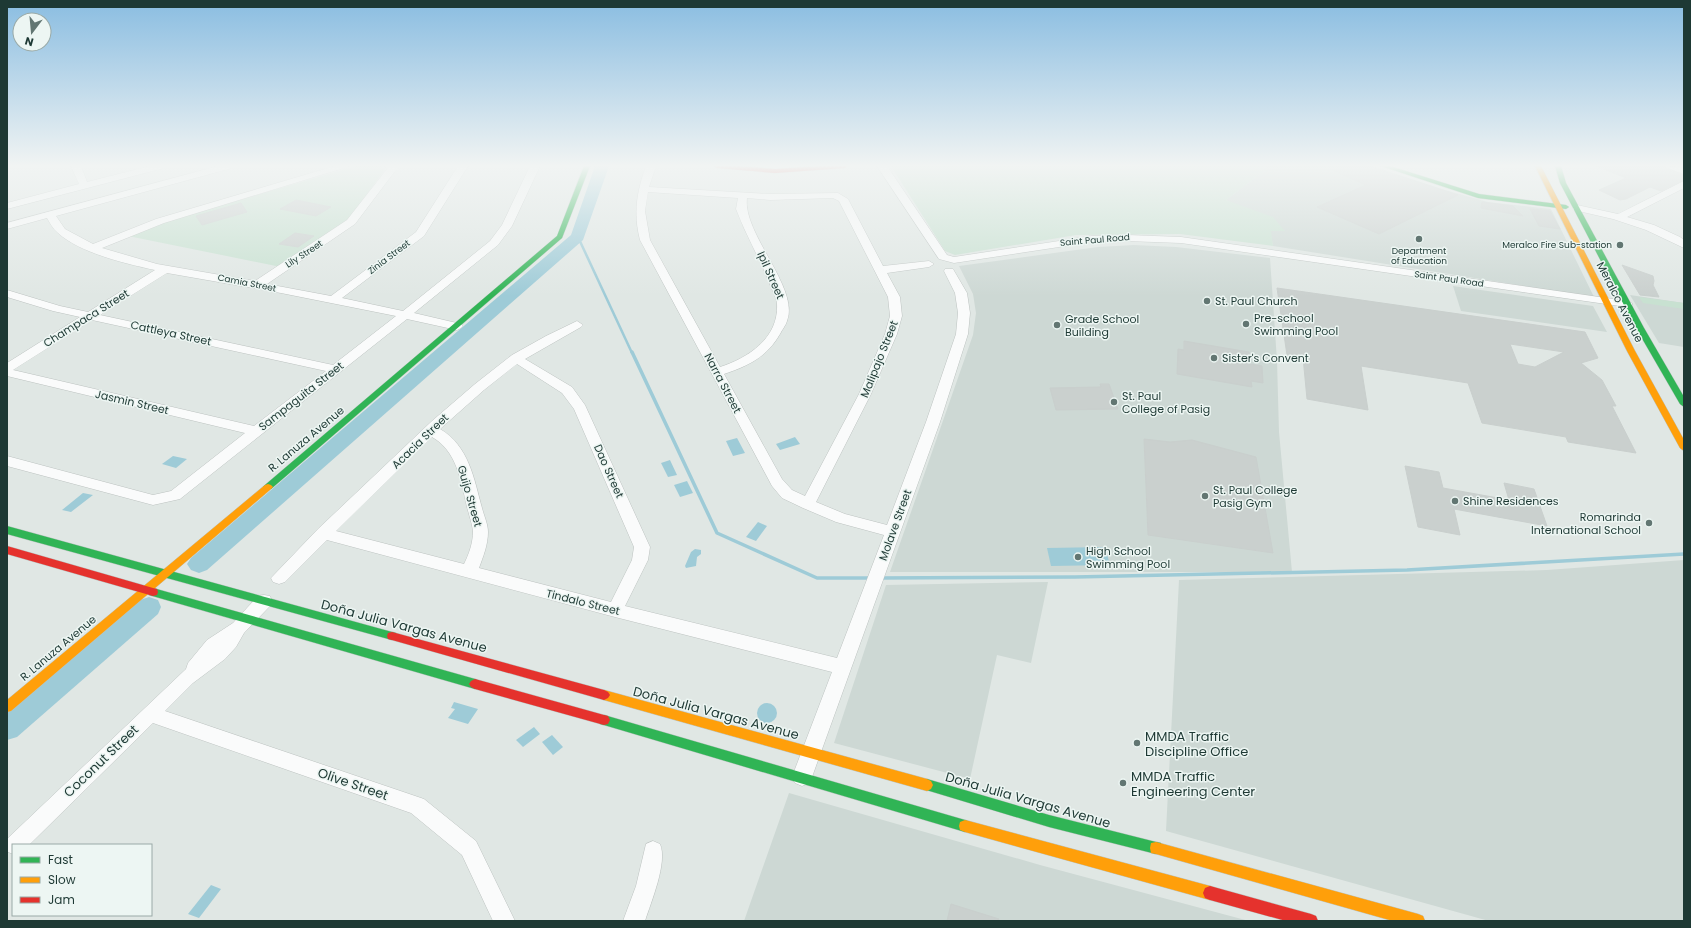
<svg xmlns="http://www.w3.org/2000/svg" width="1691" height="928" viewBox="0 0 1691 928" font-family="Poppins,sans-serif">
<rect width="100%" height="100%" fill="#e0e7e4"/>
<g fill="#cdd8d4">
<path d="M 1264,166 L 1372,166 L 1445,190 L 1488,202 L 1551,209 L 1594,297 L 1273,246 L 1270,231 L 1285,231 L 1226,200 L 1267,169 Z"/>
<path d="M 1134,245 L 1176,247 L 1270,258 L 1277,361 L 1279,432 L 1292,572 L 890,572 L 973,335 L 976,313 L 973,294 L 959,266 L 1098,247 Z"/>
<path d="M 1453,286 L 1593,306 L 1607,332 L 1461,311 Z"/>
<path d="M 1630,295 L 1684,303 L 1684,347 L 1659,343 Z"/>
<path d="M 1684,560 L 1684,921 L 1489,921 L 1166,831 L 1179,580 L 1547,570 Z"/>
<path d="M 1048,582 L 1031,663 L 997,655 L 970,779 L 834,743 L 886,585 Z"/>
<path d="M 789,793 L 1040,865 L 1249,921 L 744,921 Z"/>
</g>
<g fill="#c8e1d1">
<path d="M 356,166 L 382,166 L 385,169 L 345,225 L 281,267 L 128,236 L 161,223 Z"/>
<path d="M 891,166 L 1264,166 L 1267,169 L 1226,200 L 1273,217 L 1285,231 L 1271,231 L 1273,246 L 1180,234 L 1076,235 L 955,255 L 945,251 Z"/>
<path d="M 1639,297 L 1684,303 L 1684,309 L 1643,303 Z"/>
</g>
<g fill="#9ecbd7">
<path d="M 795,437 L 800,444 L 780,450 L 776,444 Z"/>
<path d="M 737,438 L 745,453 L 733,456 L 726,441 Z"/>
<path d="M 173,456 L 187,459 L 176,468 L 162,464 Z"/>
<path d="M 670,460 L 677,475 L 668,477 L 661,463 Z"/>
<path d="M 687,481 L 693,493 L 680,497 L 674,485 Z"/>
<path d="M 83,493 L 93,495 L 71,512 L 62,510 Z"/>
<path d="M 758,522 L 767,526 L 756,541 L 746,537 Z"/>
<path d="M 1105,547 L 1110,565 L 1051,566 L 1047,548 Z"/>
<path d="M 695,549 L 701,550 L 701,554 L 697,557 L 696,566 L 686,568 L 685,566 L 691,552 Z"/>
<path d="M 454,702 L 478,709 L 468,724 L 448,718 L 455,709 L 451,708 Z"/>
<circle cx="767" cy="713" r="10"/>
<path d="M 534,727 L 540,734 L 523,747 L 516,740 Z"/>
<path d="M 552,735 L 563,747 L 553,755 L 542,742 Z"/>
<path d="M 211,885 L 221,889 L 199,918 L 188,914 Z"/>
</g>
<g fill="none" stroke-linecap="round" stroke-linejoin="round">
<path stroke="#9ecbd7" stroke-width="2.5" d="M 578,237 L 632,353"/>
<g stroke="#9ecbd7" stroke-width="3.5">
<path d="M 632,352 L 717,533 L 817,578 L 871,578"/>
<path d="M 880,578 L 1075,577 L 1407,570 L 1684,554"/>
</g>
<g fill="#9ecbd7" fill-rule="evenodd">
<path d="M 595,166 L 609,166 L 583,240 L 207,570 L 199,573 L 191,570 L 187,564 L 191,558 L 571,235 Z"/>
<path d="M 149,597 L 158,600 L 161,607 L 158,614 L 17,737 L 7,740 L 7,711 L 140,600 Z"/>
</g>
</g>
<g fill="#cad0ce" stroke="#c9cfcd" fill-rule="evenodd">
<path d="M 1346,166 L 1369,166 L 1458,195 L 1379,234 L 1317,207 L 1366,185 L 1334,171 Z"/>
<path d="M 1596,166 L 1662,166 L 1684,175 L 1684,180 L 1661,191 L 1650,187 L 1626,199 L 1620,200 L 1599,190 L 1626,178 Z"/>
<path d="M 296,200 L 331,207 L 316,216 L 280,209 Z"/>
<path d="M 1482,202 L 1513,206 L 1523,216 L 1481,208 Z"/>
<path d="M 241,203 L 247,212 L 202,225 L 196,216 Z"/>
<path d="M 1530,209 L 1550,211 L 1560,229 L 1539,226 Z"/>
<path d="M 295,233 L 314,236 L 298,247 L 279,244 Z"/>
<path d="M 1622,265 L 1653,276 L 1654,281 L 1653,285 L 1659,297 L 1640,295 Z"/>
<path d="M 1277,288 L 1585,332 L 1598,358 L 1581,363 L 1602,380 L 1616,406 L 1612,406 L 1636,453 L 1568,442 L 1566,437 L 1482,423 L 1468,383 L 1361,366 L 1368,410 L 1307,399 L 1303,357 L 1287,355 ZM 1510,344 L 1564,352 L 1535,367 L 1518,364 Z"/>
<path d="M 1184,341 L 1249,352 L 1250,364 L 1262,366 L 1263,383 L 1251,381 L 1252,387 L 1177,374 L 1178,349 L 1184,350 Z"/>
<path d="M 1100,384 L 1109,384 L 1118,409 L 1056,410 L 1050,388 L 1101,387 Z"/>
<path d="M 1144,439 L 1170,442 L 1192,440 L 1256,457 L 1273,553 L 1148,535 Z"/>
<path d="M 1405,466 L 1439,472 L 1443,488 L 1509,500 L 1504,483 L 1534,489 L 1547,526 L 1454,509 L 1460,535 L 1418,527 Z"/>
<path d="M 951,904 L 999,919 L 998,921 L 947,921 Z"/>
</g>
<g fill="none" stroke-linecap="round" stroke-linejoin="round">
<g stroke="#bdc3c1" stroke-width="1">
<g id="street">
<path d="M 71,166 L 81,166 L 87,182 L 150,166 L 166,166 L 164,168 L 7,209 L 7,203 L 79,184 Z"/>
<path d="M 218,166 L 234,166 L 232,168 L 56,216 L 65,229 L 93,244 L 156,219 L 335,166 L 350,166 L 164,223 L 102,248 L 157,264 L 255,281 L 347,220 L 387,169 L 385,166 L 395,166 L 397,169 L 395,171 L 355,224 L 267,284 L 331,296 L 416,232 L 458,166 L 468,166 L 424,236 L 342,298 L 403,311 L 490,241 L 502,225 L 530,166 L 540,166 L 512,226 L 498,245 L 414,313 L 461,324 L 463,326 L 461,328 L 457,330 L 407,319 L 180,499 L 153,505 L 7,466 L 7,456 L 153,495 L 171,491 L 245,433 L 7,376 L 7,363 L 80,317 L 53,311 L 7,297 L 7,290 L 60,306 L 88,312 L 155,270 C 127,264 80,253 58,233 C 53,229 50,223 47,218 L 7,229 L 7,223 ZM 167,273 L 281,293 L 396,316 L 333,365 L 100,315 ZM 92,320 L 326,371 L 254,426 L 13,370 Z"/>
<path d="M 646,166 L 656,166 L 649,187 L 770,194 L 838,193 L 848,199 L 883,266 L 929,261 L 934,264 L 929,267 L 887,273 L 900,297 L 902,316 L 897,334 L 871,394 L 816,502 L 845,514 L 887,525 L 926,422 L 956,334 L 958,313 L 955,293 L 944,271 L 945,269 L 953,269 L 967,293 L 970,313 L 968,334 L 940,422 L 812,777 L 809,783 L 802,786 L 795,783 L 792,777 L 832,672 L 615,617 L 327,540 L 285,582 L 279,584 L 273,582 L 271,578 L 318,529 L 432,421 L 475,384 L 512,355 L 546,336 L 577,321 L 583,325 L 581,327 L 525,359 L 572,387 L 585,405 L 650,547 L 648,560 L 625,606 L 837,658 L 884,535 L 836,522 L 803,508 L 782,498 L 772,486 L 640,240 C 633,213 637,191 646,166 ZM 648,192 L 738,198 L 736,209 C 746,236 761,260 771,287 C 773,292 777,299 777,304 C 779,338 748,358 720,367 L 650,240 L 645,211 ZM 747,198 L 770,200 L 833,198 L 839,201 L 888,297 L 890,316 L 885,334 L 859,394 L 805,496 L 792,490 L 782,479 L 724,374 C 748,366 767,357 780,334 C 782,330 786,325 787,321 C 800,288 742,233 747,198 ZM 517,364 L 562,393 L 574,409 L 634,547 L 632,560 L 611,602 L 479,568 C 483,557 488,545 488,532 C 488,524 484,516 482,508 C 474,479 469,446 440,429 L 484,390 ZM 432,437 C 457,451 461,481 467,507 C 469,515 472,523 473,531 C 473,543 469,554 464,564 L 336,531 Z"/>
<path d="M 877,166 L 887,166 L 947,255 L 954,257 L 1092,236 L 1127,235 L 1181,237 L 1627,301 L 1633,304 L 1627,307 L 1181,243 L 1127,241 L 1092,242 L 954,263 L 939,259 Z"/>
<path d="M 1665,166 L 1684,168 L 1684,174 L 1667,168 Z"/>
<path d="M 1684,181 L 1684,188 L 1627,217 L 1654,225 L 1680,237 L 1684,240 L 1684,248 L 1646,230 L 1613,219 L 1574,210 L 1572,208 L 1577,205 L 1618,214 Z"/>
<path d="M 264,595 L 270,596 L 272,601 L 270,606 L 244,633 L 236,647 L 225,659 L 193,683 L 165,711 L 424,799 L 476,841 L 515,921 L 493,921 L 462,855 L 411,813 L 153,723 L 29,845 L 13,845 L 13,854 L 8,852 L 8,838 L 186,669 L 188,663 L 207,640 L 233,623 L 258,596 Z"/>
<path d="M 653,841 L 660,844 C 668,862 651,902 645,921 L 623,921 L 636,886 L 646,844 Z"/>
</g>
</g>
<g stroke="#bcc5c2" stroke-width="1">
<g id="fast">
<path d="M 584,166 L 590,166 L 562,238 L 271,489 L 265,489 L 263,487 L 265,485 L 557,236 Z"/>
<path d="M 1381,166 L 1390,166 L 1479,194 L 1566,205 L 1569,207 L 1566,209 L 1478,198 Z"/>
<path d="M 1555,166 L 1561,166 L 1566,183 L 1644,328 L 1684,397 L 1684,407 L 1680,404 L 1636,328 L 1560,183 Z"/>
<path d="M 7,526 L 392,632 L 396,633 L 397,636 L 396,639 L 392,640 L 7,534 Z"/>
<path d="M 153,588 L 475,679 L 479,681 L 481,684 L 479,687 L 475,689 L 149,595 L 148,592 L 149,589 Z"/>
<path d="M 604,715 L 965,820 L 970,822 L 971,826 L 970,830 L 965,832 L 604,725 L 600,724 L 598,720 L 600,716 Z"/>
<path d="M 927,779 L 1049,815 L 1156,842 L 1161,843 L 1162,848 L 1161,853 L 1156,854 L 1049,827 L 923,789 L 921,785 L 923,781 Z"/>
</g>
</g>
<g stroke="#bcc5c2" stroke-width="1">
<g id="slow">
<path d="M 1535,166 L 1541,166 L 1635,351 L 1684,440 L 1684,451 L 1680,448 L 1627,351 Z"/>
<path d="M 268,484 L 271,485 L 273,487 L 271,489 L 11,711 L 7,712 L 7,700 L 265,485 Z"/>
<path d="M 604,690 L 927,779 L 931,781 L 933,785 L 931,789 L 927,791 L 604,700 L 600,698 L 598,695 L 600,692 Z"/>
<path d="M 965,820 L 1210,886 L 1215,888 L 1217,893 L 1215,898 L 1210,900 L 965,832 L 960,830 L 959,826 L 960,822 Z"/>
<path d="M 1156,842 L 1418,914 L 1423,916 L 1425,921 L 1393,921 L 1156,854 L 1151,853 L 1150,848 L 1151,843 Z"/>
</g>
</g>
<g stroke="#bcc5c2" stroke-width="1">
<g id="jam">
<path d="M 714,166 L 739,166 L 775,169 L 819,166 L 848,166 L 845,168 L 775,173 L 717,168 Z"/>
<path d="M 7,546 L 153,588 L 157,589 L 158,592 L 157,595 L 153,596 L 7,554 Z"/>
<path d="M 392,632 L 604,690 L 608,692 L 610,695 L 608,698 L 604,700 L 392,640 L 388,639 L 387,636 L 388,633 Z"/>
<path d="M 475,679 L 604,715 L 608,716 L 610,720 L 608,724 L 604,725 L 475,689 L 471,687 L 469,684 L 471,681 Z"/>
<path d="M 1210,886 L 1311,914 L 1316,916 L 1318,921 L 1286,921 L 1210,900 L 1205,898 L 1203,893 L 1205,888 Z"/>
</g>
</g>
<use href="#street" fill="#fafbfb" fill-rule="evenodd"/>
<use href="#fast" fill="#30b455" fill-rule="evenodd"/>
<use href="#slow" fill="#ff9f0a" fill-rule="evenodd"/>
<use href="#jam" fill="#e5322d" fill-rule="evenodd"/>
</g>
<linearGradient id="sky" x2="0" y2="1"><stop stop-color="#8abde1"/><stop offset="0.56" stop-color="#f1f4f3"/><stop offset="1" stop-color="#f1f4f3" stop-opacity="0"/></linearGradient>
<rect width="1691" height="296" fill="url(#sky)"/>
<g fill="#627672" stroke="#edf6f3" stroke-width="1.5">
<circle cx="1419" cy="239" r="4"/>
<circle cx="1620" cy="245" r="4"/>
<circle cx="1207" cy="301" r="4"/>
<circle cx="1246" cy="324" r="4"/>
<circle cx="1057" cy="325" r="4"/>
<circle cx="1214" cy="358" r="4"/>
<circle cx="1114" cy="402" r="4"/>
<circle cx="1205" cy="496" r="4"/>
<circle cx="1455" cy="501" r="4"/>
<circle cx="1649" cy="523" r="4"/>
<circle cx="1078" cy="557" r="4"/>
<circle cx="1137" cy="743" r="4"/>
<circle cx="1123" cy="783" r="4"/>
</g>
<g text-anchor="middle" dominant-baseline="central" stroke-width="3" stroke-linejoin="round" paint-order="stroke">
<g font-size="9" fill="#1e3934" stroke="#edf6f3">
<text transform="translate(1095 240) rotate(-5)">Saint Paul Road</text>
<text transform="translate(304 254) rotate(-33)">Lily Street</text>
<text transform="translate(389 257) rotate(-37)">Zinia Street</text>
<text transform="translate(1449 279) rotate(8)">Saint Paul Road</text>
<text transform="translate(247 283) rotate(11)">Camia Street</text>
</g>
<g font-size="9" fill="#1e3934" stroke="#edf6f3" text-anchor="end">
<text x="1612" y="245">Meralco Fire Sub-station</text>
<text x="1419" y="251" text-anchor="middle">Department<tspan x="1419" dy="10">of Education</tspan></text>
</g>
<g font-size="11" fill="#1e3934" stroke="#edf6f3">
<text transform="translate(771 275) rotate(66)">Ipil Street</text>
<text transform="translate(1620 302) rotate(63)">Meralco Avenue</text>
<text transform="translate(86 318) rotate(-32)">Champaca Street</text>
<text transform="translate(171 333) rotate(12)">Cattleya Street</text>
<text transform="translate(879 359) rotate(-68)">Malipajo Street</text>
<text transform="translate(723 383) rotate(62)">Narra Street</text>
<text transform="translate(301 396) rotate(-38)">Sampaguita Street</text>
<text transform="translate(132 402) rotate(13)">Jasmin Street</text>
<text transform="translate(306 439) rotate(-40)">R. Lanuza Avenue</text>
<text transform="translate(420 441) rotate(-44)">Acacia Street</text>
<text transform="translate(609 471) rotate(66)">Dao Street</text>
<text transform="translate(470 496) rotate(74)">Guijo Street</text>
<text transform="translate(895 525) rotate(-70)">Molave Street</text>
<text transform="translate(583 602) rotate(14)">Tindalo Street</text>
<text transform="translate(58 648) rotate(-40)">R. Lanuza Avenue</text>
</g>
<g font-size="11" fill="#1e3934" stroke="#edf6f3" text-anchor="start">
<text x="1215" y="301">St. Paul Church</text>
<text x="1254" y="318">Pre-school<tspan x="1254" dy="13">Swimming Pool</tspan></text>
<text x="1065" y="319">Grade School<tspan x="1065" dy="13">Building</tspan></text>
<text x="1222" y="358">Sister's Convent</text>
<text x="1122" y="396">St. Paul<tspan x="1122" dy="13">College of Pasig</tspan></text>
<text x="1213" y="490">St. Paul College<tspan x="1213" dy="13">Pasig Gym</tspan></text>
<text x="1463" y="501">Shine Residences</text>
<text x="1641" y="517" text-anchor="end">Romarinda<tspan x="1641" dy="13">International School</tspan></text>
<text x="1086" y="551">High School<tspan x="1086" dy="13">Swimming Pool</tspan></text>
</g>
<g font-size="13" fill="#1e3934" stroke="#edf6f3">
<text transform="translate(404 626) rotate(15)">Doña Julia Vargas Avenue</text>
<text transform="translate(716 713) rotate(15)">Doña Julia Vargas Avenue</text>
<text transform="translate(101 761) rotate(-44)">Coconut Street</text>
<text transform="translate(353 784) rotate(19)">Olive Street</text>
<text transform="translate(1028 800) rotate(16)">Doña Julia Vargas Avenue</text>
</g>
<g font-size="13" fill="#1e3934" stroke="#edf6f3" text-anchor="start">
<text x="1145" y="736">MMDA Traffic<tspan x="1145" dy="15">Discipline Office</tspan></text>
<text x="1131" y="776">MMDA Traffic<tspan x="1131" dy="15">Engineering Center</tspan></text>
</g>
</g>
<rect width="1691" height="928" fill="none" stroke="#1e3934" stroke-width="16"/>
<rect x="12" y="844" width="140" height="72" fill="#edf6f3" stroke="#9aaaa7"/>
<rect x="20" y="857" width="20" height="6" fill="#30b455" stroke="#9aaaa7"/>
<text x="48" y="864" font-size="12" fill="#1e3934">Fast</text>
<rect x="20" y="877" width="20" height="6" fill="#ff9f0a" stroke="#9aaaa7"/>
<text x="48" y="884" font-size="12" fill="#1e3934">Slow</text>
<rect x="20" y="897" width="20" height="6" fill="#e5322d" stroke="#9aaaa7"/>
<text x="48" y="904" font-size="12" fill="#1e3934">Jam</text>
<g transform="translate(32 32) rotate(196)"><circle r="19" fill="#edf6f3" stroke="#9aaaa7"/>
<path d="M0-3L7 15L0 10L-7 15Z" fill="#627672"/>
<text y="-6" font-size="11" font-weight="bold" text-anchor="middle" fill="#1e3934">N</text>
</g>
</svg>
